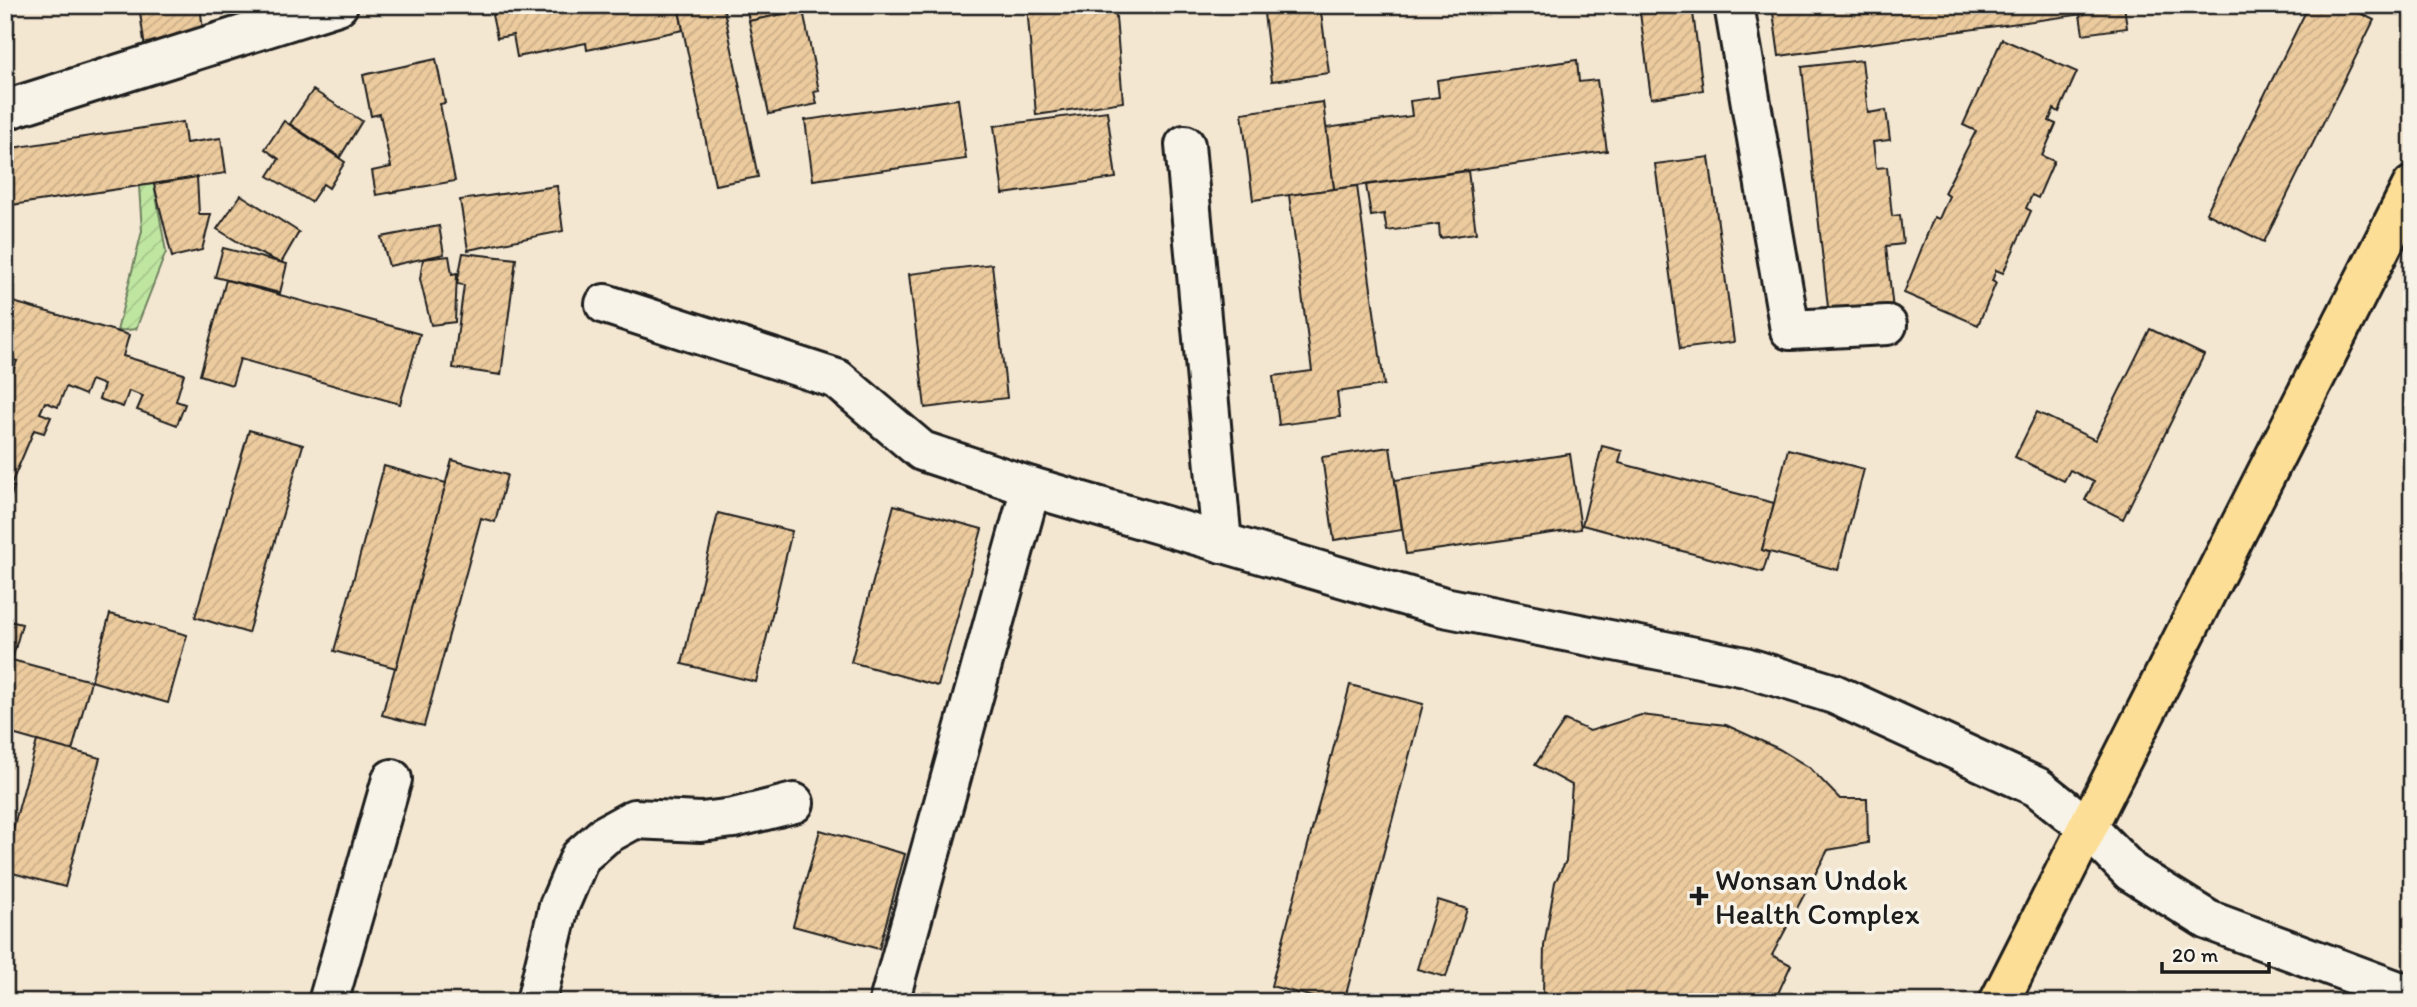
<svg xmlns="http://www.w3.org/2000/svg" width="2417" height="1007" viewBox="0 0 2417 1007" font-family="Itim,sans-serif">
<defs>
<pattern id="garden-furrows" width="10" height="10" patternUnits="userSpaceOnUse" patternTransform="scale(1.75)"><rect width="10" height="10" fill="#bfe6a1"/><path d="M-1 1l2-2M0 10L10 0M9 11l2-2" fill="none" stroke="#a4c58a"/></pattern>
<pattern id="building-hatch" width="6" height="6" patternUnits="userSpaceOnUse" patternTransform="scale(1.75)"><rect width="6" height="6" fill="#eccb9e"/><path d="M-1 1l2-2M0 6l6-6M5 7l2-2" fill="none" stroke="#caae88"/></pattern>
</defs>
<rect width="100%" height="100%" fill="#f4e7d2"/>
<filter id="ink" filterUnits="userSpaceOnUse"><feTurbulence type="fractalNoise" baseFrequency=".0143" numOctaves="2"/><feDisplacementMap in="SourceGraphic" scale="14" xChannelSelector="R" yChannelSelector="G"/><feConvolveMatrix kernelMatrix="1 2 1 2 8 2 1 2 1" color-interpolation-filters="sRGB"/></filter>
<g filter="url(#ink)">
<path fill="url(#garden-furrows)" stroke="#6e815e" stroke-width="2" d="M 154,184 L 166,252 L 136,329 L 117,331 L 142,231 L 139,186 Z"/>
<g fill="url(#building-hatch)" stroke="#1c1c1c" stroke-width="2">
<path d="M 139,5 L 200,5 L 205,47 L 146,56 Z"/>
<path d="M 522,5 L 678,5 L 683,30 L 587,50 L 586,43 L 517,57 L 513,35 L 497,38 L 492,15 Z"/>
<path d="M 678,5 L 723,5 L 758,177 L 715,185 Z"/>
<path d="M 746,5 L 786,5 L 788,13 L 749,21 Z"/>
<path d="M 1027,5 L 1115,5 L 1123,102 L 1036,115 Z"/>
<path d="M 1263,5 L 1320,5 L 1329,73 L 1272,81 Z"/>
<path d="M 1639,5 L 1692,5 L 1703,90 L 1651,98 Z"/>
<path d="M 1772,5 L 2083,5 L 2084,14 L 1779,56 Z"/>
<path d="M 2083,5 L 2124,5 L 2127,28 L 2083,34 L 2080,15 L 2084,14 Z"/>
<path d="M 2309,5 L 2343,5 L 2374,20 L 2264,242 L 2206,213 Z"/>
<path d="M 803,10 L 819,91 L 814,92 L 817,104 L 769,114 L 749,21 Z"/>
<path d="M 2002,39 L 2077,72 L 2059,112 L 2054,109 L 2049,121 L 2056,124 L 2042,156 L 2054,161 L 2038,198 L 2032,195 L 2026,208 L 2031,211 L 2003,273 L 1996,270 L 1992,281 L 1996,283 L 1978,325 L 1904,293 L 1934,217 L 1939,219 L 1949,196 L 1944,193 L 1976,131 L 1963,125 Z"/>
<path d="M 436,59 L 445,103 L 440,104 L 455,181 L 376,195 L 372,171 L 391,167 L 380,114 L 371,116 L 363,75 Z"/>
<path d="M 1577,60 L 1579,82 L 1597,80 L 1607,151 L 1334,189 L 1326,128 L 1412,116 L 1410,101 L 1439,97 L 1437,80 Z"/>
<path d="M 1862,60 L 1868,113 L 1886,110 L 1890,140 L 1873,142 L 1876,168 L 1887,167 L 1892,216 L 1900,215 L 1903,244 L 1886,246 L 1894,319 L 1830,326 L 1802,67 Z"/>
<path d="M 313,90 L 362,121 L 340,157 L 290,124 Z"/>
<path d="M 958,99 L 966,159 L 813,180 L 805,120 Z"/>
<path d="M 1323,102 L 1334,189 L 1253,200 L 1242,113 Z"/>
<path d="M 1107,111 L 1116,178 L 1003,194 L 994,126 Z"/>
<path d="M 284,121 L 345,162 L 329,188 L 323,184 L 311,202 L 268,176 L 279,159 L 265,149 Z"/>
<path d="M 183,122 L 186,143 L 221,138 L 226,173 L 5,206 L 5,149 Z"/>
<path d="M 1709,157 L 1734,342 L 1680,349 L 1655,164 Z"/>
<path d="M 1468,171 L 1476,233 L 1440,238 L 1439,224 L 1387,231 L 1384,214 L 1371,216 L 1366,185 Z"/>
<path d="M 197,177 L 199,214 L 211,214 L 202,250 L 172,257 L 154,184 Z"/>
<path d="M 557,186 L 563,231 L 468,250 L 460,200 Z"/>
<path d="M 1357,186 L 1384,385 L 1337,392 L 1340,417 L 1279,425 L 1273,376 L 1312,371 L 1289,195 Z"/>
<path d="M 241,195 L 299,232 L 281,263 L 248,248 L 217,229 Z"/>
<path d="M 5,213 L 13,302 L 129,335 L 123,356 L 184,374 L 176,401 L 185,404 L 177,425 L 137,410 L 143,396 L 129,391 L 123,407 L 99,399 L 104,385 L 91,380 L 85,395 L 66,387 L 58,407 L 45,402 L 40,413 L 51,417 L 44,433 L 34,430 L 12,482 L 5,480 L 5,391 L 17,361 L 5,358 Z"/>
<path d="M 439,226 L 444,254 L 389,266 L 381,237 Z"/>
<path d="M 223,248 L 287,264 L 280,293 L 215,277 Z"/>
<path d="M 463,253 L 516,259 L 501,375 L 453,368 L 464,285 L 457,284 Z"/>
<path d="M 449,256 L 452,274 L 457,273 L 455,322 L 431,325 L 420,279 L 423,259 Z"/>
<path d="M 992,264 L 1007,398 L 925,408 L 909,274 Z"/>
<path d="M 226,280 L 420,334 L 400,404 L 240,359 L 232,385 L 200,375 Z"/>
<path d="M 2150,329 L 2204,355 L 2123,519 L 2085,500 L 2094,482 L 2070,470 L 2064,481 L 2015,457 L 2037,412 L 2095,440 Z"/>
<path d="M 249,430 L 303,445 L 248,633 L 195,617 Z"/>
<path d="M 1602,446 L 1622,451 L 1619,463 L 1774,503 L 1762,550 L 1769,552 L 1763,572 L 1582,525 Z"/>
<path d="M 1390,447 L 1402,530 L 1334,540 L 1322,457 Z"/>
<path d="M 1788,449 L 1864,469 L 1838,570 L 1762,550 Z"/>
<path d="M 1570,454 L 1581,529 L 1406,554 L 1395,480 Z"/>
<path d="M 452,460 L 507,475 L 495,522 L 481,518 L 424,726 L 382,715 Z"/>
<path d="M 384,466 L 446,483 L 396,668 L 334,651 Z"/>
<path d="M 5,484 L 14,487 L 5,515 Z"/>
<path d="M 894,505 L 982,529 L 938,686 L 851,662 Z"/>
<path d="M 718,513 L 792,531 L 756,682 L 682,664 Z"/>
<path d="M 110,614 L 187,635 L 168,703 L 91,681 Z"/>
<path d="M 5,620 L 22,624 L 12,660 L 91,681 L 72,751 L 5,732 Z"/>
<path d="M 1350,685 L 1423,704 L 1344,1002 L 1333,1002 L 1271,986 Z"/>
<path d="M 1641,715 L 1726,725 L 1779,749 L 1810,768 L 1840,799 L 1867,799 L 1868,843 L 1828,850 L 1772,955 L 1791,965 L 1774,1002 L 1529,1002 L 1543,995 L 1544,946 L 1555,882 L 1566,861 L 1572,785 L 1535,765 L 1565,720 L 1590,731 Z"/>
<path d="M 37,741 L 100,758 L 65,887 L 5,871 L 5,858 Z"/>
<path d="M 820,830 L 905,854 L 879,949 L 793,926 Z"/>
<path d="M 1438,900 L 1467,909 L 1446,977 L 1417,969 Z"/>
</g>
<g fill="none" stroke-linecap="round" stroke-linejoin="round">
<g stroke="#1c1c1c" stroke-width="44">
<g id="minor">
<path d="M 1734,5 L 1790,330 L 1887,325"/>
<path d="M 5,110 L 338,5"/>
<path d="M 1185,145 L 1222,543"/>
<path d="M 605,304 L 837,379 L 922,451 L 1031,487 L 1444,607 L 1745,667 L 1834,694 L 2037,787 L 2086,826 L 2131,872 L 2208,920 L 2412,996"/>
<path d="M 328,1002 L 392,779"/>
<path d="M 536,1002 L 559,906 L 580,857 L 605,835 L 634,819 L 701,822 L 734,818 L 794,803"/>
<path d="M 889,1002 L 1031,487"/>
</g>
</g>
<g stroke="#1c1c1c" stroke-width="44">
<path id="major" d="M 1999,1002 L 2412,186"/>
</g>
<use href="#minor" stroke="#f7f3e8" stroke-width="38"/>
<use href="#major" stroke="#fdde96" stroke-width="38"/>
</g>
</g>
<path fill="#1c1c1c" stroke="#f7f3e8" stroke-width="2.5" d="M1695.5 885.5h7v7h7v7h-7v7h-7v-7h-7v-7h7z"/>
<g text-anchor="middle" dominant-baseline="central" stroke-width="7" stroke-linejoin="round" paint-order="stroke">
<g font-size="30" fill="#1c1c1c" stroke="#f7f3e8" text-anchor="start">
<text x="1715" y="879">Wonsan Undok<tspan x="1715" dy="34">Health Complex</tspan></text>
</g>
</g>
<rect width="2417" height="1007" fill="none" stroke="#f7f3e8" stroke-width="28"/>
<rect x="14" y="14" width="2389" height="979" fill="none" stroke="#1c1c1c" stroke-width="2.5" filter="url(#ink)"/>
<path d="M2162 962v10h107v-10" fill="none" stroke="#1c1c1c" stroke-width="3.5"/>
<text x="2172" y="962" font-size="21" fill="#1c1c1c" stroke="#f7f3e8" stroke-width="5" paint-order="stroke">20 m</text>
</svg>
